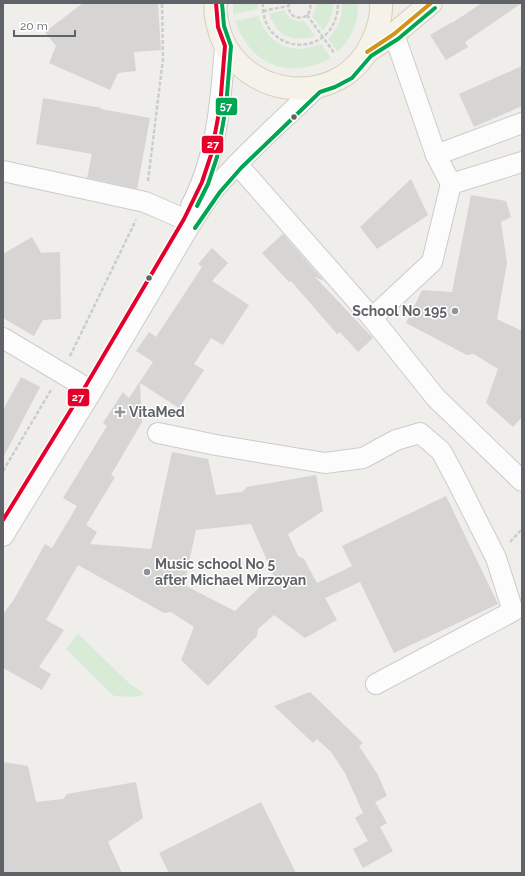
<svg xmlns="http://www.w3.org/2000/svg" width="525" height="876" viewBox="0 0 525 876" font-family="Raleway,sans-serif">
<rect width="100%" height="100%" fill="#efeeea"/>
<g fill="#d8ebd6">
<path d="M 233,3 L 258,3 L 258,9 L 233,14 Z"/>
<path d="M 316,3 L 333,3 C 334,14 329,22 323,31 L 312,16 L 315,10 Z"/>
<path d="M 342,3 L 358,3 C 359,23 351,38 338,52 L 328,39 C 338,28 343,18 342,3 Z"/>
<path d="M 284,10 C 289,19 294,22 304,21 L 315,36 C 292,43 277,36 269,14 Z"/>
<path d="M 258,16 C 269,45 292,56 321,44 L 331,58 C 289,80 251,66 235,21 Z"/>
<path d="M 78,634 L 130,684 L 138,689 L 144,694 L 136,697 L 114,696 L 66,649 Z"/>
</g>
<g fill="#d6d5d3" fill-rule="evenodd">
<path d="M 83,3 L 158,3 L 161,50 L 134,52 L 136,71 L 118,73 L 110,90 L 49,63 L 56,46 L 45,32 Z"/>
<path d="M 482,3 L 522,3 L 465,42 L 468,47 L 446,60 L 430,35 L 452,22 L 452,23 Z"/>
<path d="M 522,66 L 522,106 L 474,127 L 459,94 Z"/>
<path d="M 43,98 L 102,108 L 101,109 L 150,118 L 137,189 L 87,178 L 92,154 L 36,144 Z"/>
<path d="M 411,179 L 428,215 L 377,249 L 360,227 Z"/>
<path d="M 471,195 L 506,201 L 511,217 L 501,222 L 507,263 L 497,319 L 522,331 L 522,417 L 513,427 L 486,403 L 498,369 L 474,354 L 467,355 L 406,323 L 422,290 L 452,292 Z"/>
<path d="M 283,234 L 324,281 L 315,277 L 373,338 L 358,352 L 340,332 L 337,334 L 291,281 L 289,282 L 262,253 Z"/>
<path d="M 32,237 L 41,253 L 60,252 L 61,319 L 43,320 L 34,336 L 3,318 L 3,254 Z"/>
<path d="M 212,248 L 228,263 L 212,281 L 249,305 L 223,345 L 211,338 L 194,364 L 204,370 L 179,408 L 140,383 L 142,422 L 111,475 L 115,477 L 86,525 L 97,532 L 90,544 L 151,549 L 172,452 L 208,459 L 216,495 L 242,492 L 247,487 L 316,475 L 323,511 L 288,534 L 298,556 L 304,559 L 317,583 L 352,566 L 342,546 L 446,496 L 498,604 L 394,653 L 360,582 L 325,598 L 337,620 L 305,638 L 274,615 L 258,629 L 257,636 L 208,686 L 181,660 L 194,627 L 171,612 L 164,613 L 78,565 L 46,620 L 64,630 L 39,667 L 51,674 L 42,690 L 3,668 L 3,614 L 13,601 L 45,544 L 52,548 L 77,506 L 63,498 L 107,426 L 103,423 L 123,392 L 129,398 L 153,362 L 136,351 L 149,332 L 156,337 L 202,267 L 198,264 ZM 251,524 L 273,574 L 235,611 L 184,585 L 196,530 Z"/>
<path d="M 21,377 L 40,387 L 3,458 L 3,410 Z"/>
<path d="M 310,692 L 363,743 L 359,746 L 378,775 L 387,796 L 375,802 L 387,823 L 380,827 L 393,851 L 363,868 L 353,849 L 368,841 L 355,818 L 363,813 L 345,773 L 331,752 L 317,739 L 313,743 L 274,706 Z"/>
<path d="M 3,762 L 28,766 L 36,802 L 63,799 L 67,794 L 136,782 L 143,818 L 108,842 L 122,873 L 3,873 Z"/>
<path d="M 261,802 L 296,873 L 169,873 L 159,853 Z"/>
</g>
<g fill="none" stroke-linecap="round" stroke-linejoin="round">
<g stroke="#cbcccc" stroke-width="22">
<g id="minor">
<path d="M 394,34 L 436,155 L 451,184 L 522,162"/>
<path d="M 436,155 L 522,123"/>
<path d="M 237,164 L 372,318 L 436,398 L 522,481"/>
<path d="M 3,171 L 145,202 L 184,219"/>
<path d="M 191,206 C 217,156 221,101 225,46"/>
<path d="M 372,318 L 432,262 L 451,184"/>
<path d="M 3,338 L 85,387"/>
<path d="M 158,433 L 216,445 L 325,463 L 363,458 L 396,440 L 420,433 L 441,451 L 455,477 L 496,558 L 513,611 L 376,684"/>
<path d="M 3,536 L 92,391 L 190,225 C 198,213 206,199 216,187 C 247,151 283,120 317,87"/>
</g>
</g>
<g stroke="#d7ceb8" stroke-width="24">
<g id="major">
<path d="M 216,3 C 214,14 218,26 221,36 C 246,101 341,108 371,44 C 377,32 382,17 381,3"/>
<path d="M 368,51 L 394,34 L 431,3"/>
</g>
</g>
<g stroke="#cacfcc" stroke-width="2.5" stroke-dasharray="4 2" stroke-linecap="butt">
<path d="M 263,3 C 260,56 337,61 338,3"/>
<path d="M 289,3 C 285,22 314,23 310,3"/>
<path d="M 263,11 L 288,6"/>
<path d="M 307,15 L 335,54"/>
<path d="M 148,181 L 163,59 L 162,3"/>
<path d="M 70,356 L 136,220"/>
<path d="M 3,471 L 51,390"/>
<path d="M 510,542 L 522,529"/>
</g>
<use href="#minor" stroke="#fdfcfc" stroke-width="20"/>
<use href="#major" stroke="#f4f2e9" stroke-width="22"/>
<g stroke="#fff" stroke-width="7">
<path id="bus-1" d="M 3,520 L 85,387 L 184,219 L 202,182 L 211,155 L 220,107 L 225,46 L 218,27 L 216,3"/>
</g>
<g stroke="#fff" stroke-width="7">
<g id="bus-2">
<path d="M 197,206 L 208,184 L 217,157 L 226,107 L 231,46 L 224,26 L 222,3"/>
<path d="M 195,228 L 220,192 L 241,168 L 320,92 L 335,87 L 352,78 L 371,56 L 398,39 L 435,8"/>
</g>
</g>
<g stroke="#fff" stroke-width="7">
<path id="bus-3" d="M 367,52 L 394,34 L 431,3"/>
</g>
<use href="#bus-1" stroke="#e4002b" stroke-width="4"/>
<use href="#bus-2" stroke="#00a651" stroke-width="4"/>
<use href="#bus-3" stroke="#d1951a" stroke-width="4"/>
</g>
<g fill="#5f6368" stroke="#fff" stroke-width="1.5">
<circle cx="294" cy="117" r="3.5"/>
<circle cx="149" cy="278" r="3.5"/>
</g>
<g fill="#919496" stroke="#fff" stroke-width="1.5">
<circle cx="455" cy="311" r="4"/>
<path d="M118 406h4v4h4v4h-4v4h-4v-4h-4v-4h4z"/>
<circle cx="147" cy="572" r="4"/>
</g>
<g text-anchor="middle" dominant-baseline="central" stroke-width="3" stroke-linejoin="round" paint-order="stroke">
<g font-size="14" font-weight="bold" fill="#5f6368" stroke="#fff" text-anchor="start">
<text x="447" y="311" text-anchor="end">School No 195</text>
<text x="129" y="412">VitaMed</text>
<text x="155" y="564">Music school No 5<tspan x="155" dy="16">after Michael Mirzoyan</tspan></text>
</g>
</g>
<g stroke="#fff" stroke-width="1.5">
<rect x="215" y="97" width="23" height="19" rx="4" fill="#00a651"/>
<rect x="201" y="135" width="23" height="19" rx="4" fill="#e4002b"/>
<rect x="67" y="388" width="23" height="19" rx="4" fill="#e4002b"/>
</g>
<g font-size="11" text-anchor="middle" font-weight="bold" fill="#fff">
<text x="226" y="110">57</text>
<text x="213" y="148">27</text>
<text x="78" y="401">27</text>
</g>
<rect width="525" height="876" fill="none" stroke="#5f6368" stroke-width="8"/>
<path d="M14 30v6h61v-6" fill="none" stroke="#5f6368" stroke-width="2"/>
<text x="20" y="30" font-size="12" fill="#5f6368" stroke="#ffffff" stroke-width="3" paint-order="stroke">20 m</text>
</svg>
